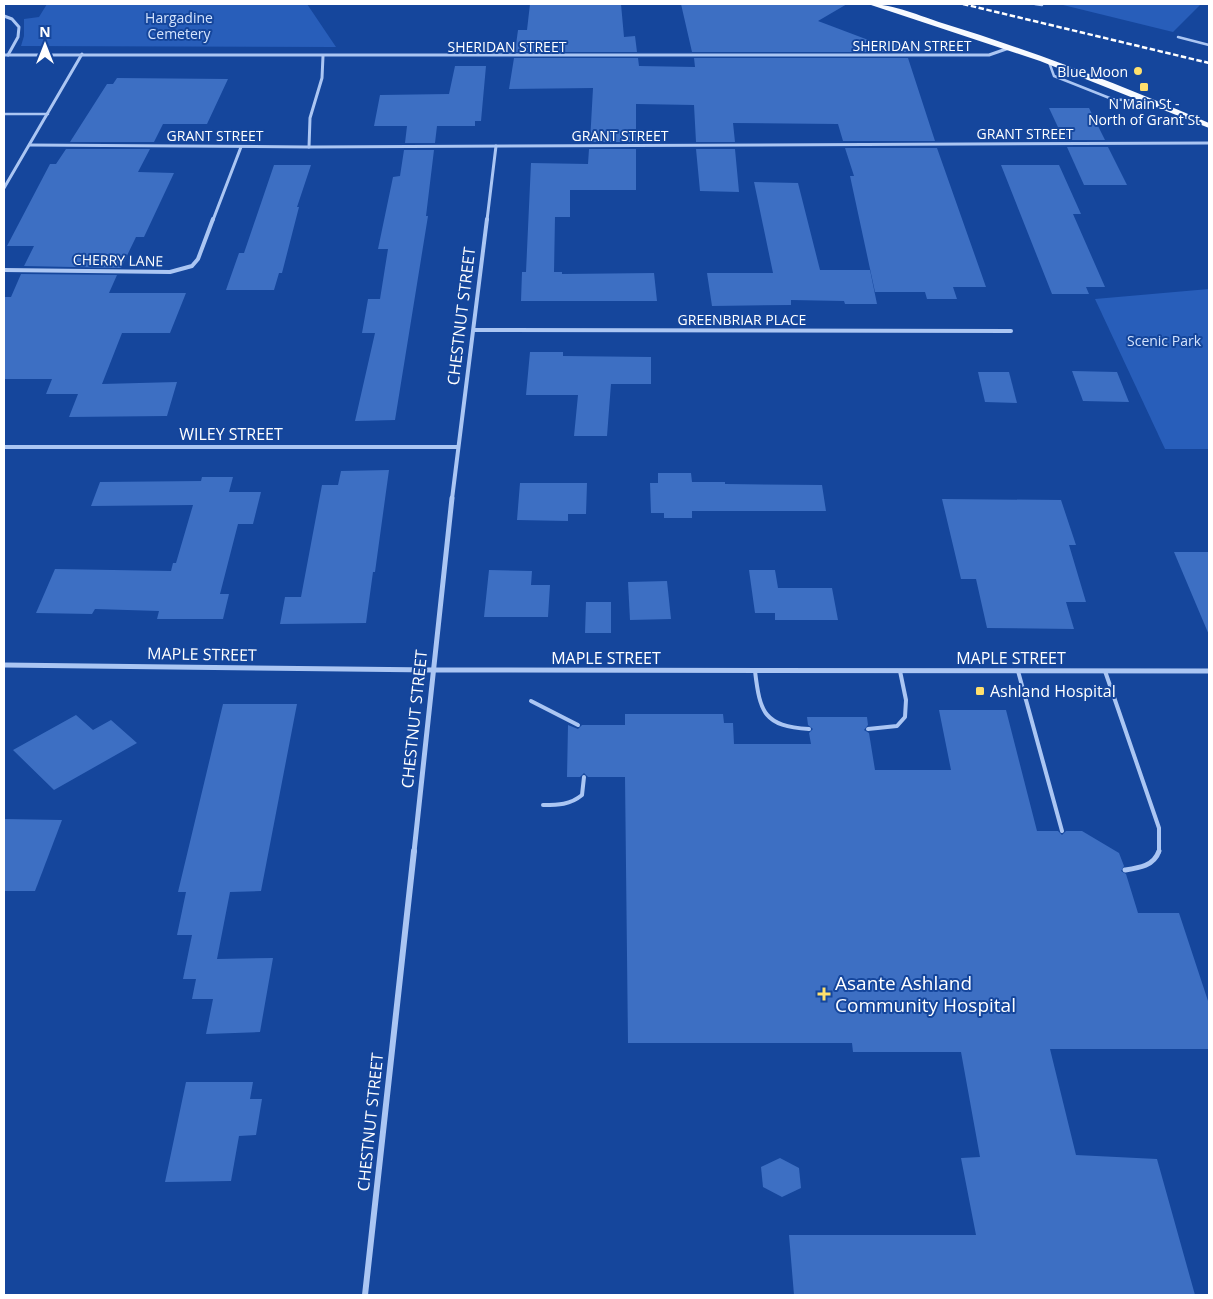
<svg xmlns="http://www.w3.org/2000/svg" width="1213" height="1299" viewBox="0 0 1213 1299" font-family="'Open Sans',sans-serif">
<rect width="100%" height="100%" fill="#15469c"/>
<g fill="#285eba">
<path d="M 47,4 L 307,4 L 336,47 L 21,46 L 24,36 L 24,19 L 39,17 Z"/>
<path d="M 1059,4 L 1201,4 L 1173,32 Z"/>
<path d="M 1209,289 L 1209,449 L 1165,449 L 1095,299 Z"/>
</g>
<g fill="#3d6fc3">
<path d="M 530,4 L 621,4 L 624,37 L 635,36 L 637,52 L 515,52 L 518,30 L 527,30 Z"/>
<path d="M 681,4 L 847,4 L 818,21 L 879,44 L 903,43 L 906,52 L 692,52 Z"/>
<path d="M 514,58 L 638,58 L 639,66 L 695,67 L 694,58 L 908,58 L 935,141 L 843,141 L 838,124 L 733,123 L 735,142 L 696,142 L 694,105 L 636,104 L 636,142 L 590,142 L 593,88 L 509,89 Z"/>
<path d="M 455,66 L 486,66 L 481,121 L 475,121 L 475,126 L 437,126 L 435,143 L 405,143 L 407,126 L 374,126 L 380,95 L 449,94 Z"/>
<path d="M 117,78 L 228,79 L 207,124 L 163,124 L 154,142 L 70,142 L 107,84 L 113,84 Z"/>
<path d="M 1049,108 L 1089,108 L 1105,140 L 1064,140 Z"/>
<path d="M 1067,147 L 1108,147 L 1127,185 L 1084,185 Z"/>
<path d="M 845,148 L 937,148 L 986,287 L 953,287 L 957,299 L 927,299 L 925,292 L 875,292 L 850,176 L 854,176 Z"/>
<path d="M 66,149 L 150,149 L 138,172 L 174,173 L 144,237 L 136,237 L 121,268 L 24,266 L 34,246 L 7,246 L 50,164 L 56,164 Z"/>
<path d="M 589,149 L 636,149 L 636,190 L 570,190 L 570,217 L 555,217 L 554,272 L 562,272 L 562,274 L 654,273 L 657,301 L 521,301 L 522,272 L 526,272 L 531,163 L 588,164 Z"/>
<path d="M 696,149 L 735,149 L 739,192 L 700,191 Z"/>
<path d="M 404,150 L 434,150 L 426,216 L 428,216 L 395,420 L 355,421 L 375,333 L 362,333 L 368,299 L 380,299 L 388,249 L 378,249 L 393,177 L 400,176 Z"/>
<path d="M 274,165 L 311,165 L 297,207 L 299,207 L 282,273 L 279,273 L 274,290 L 226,290 L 239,253 L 244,253 Z"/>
<path d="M 1001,165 L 1059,165 L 1081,214 L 1073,214 L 1105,287 L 1086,287 L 1089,294 L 1052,294 Z"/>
<path d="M 754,182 L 798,183 L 820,270 L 870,270 L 877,304 L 845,304 L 844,301 L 791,300 L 791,305 L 712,306 L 707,273 L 773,273 Z"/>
<path d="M 21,274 L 117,275 L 109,293 L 186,293 L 170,333 L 122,333 L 102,384 L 177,382 L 167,416 L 69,417 L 78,394 L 46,394 L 52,379 L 4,379 L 4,297 L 11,297 Z"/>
<path d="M 530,352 L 563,352 L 563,356 L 651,357 L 651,384 L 611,384 L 607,436 L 574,436 L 578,395 L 526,395 Z"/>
<path d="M 1072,371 L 1117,372 L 1129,402 L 1083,401 Z"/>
<path d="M 978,372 L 1009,372 L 1017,403 L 985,402 Z"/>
<path d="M 389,470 L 375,572 L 373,572 L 366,623 L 280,624 L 285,597 L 301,597 L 322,485 L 338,485 L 341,471 Z"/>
<path d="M 658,473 L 691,473 L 692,482 L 725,482 L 725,484 L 822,485 L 826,511 L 692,511 L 692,518 L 664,518 L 664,513 L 651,513 L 650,483 L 658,483 Z"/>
<path d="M 202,477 L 233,477 L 229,492 L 261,492 L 253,524 L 238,524 L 220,594 L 229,594 L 223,619 L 157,619 L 159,611 L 95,609 L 92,614 L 36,613 L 55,569 L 171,571 L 173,563 L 176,563 L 193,505 L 91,506 L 100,482 L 201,481 Z"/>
<path d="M 520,483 L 587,483 L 586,514 L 568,514 L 568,521 L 517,520 Z"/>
<path d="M 942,499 L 1061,500 L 1076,545 L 1069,545 L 1086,602 L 1066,602 L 1074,629 L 987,628 L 976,579 L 961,579 Z"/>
<path d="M 1174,552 L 1209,552 L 1209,635 Z"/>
<path d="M 489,570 L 532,571 L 531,585 L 550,585 L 548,617 L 484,617 Z"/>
<path d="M 749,570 L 775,570 L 778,588 L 832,588 L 838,620 L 775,620 L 775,613 L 755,613 Z"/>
<path d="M 667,581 L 671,619 L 630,620 L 628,582 Z"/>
<path d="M 586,602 L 611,602 L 611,633 L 585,633 Z"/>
<path d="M 223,704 L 297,704 L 261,891 L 230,892 L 217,959 L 273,958 L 260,1032 L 206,1034 L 213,999 L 192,999 L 196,979 L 183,979 L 192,935 L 177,935 L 186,892 L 178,892 Z"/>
<path d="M 939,710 L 1006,710 L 1037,831 L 1058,831 L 1062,835 L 1066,831 L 1082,831 L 1119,853 L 1124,866 L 1121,871 L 1126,874 L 1138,913 L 1179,913 L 1209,1004 L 1209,1049 L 1050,1049 L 1076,1155 L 1157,1159 L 1195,1295 L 794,1295 L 789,1235 L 976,1235 L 961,1158 L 980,1157 L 961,1052 L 853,1052 L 852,1043 L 628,1043 L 625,777 L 588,777 L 584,773 L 580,777 L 567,777 L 568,725 L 578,729 L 582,725 L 625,725 L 625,714 L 723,714 L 724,723 L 733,723 L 734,744 L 811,744 L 809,733 L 813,729 L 808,725 L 807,717 L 867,717 L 868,725 L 864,730 L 869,733 L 875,770 L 951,770 Z"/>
<path d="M 76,715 L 93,730 L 111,720 L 137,743 L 54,790 L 13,750 Z"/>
<path d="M 4,819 L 62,820 L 35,891 L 4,891 Z"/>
<path d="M 186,1082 L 253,1082 L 250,1099 L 262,1099 L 256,1135 L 239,1136 L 231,1181 L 165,1182 Z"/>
<path d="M 780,1158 L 799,1168 L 801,1188 L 782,1197 L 763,1187 L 761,1167 Z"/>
</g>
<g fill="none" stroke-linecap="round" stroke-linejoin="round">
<g stroke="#abc6f3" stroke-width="2.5">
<path d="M 1035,4 L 1042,5"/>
<path d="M 1178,37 L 1209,45"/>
<path d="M 1049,62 L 1054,76 L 1112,99 L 1147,102"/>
<path d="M 4,114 L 48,114"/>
</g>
<g stroke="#abc6f3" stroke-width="4">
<path d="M 755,671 C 760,713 764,726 809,729"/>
<path d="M 1018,671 L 1062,831"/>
<path d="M 1105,671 L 1159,828 L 1159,852"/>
<path d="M 531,701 L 578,725"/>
<path d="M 868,729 L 897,726 L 905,717 L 906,700 L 900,671"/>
<path d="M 543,805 C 558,805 570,805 582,795 L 584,777"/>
</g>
<path stroke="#abc6f3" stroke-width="5" d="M 1125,870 C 1139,868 1154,866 1159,851"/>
<g stroke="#abc6f3" stroke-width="3">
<path d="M 4,16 L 12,19 L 19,27 L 18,37 L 8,55"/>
<path d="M 4,55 L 989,55 L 1009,48"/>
<path d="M 30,145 L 309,147 L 1209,143"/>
<path d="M 309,147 L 310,118 L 322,78 L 323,56"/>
<path d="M 4,188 L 82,54"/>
<path d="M 213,220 L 241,147"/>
<path d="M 487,220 L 496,146"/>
</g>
<g stroke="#abc6f3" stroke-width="4">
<path d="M 4,270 L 170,272 L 192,266 L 198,259 L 213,219"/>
<path d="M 474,330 L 1011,331"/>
<path d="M 4,447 L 458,447"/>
<path d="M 452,499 L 487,219"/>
</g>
<g stroke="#abc6f3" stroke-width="5">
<path d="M 4,665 L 433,670 L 1209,671"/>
<path d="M 414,852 L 452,498"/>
</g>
<path stroke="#abc6f3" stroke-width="6" d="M 365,1295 L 414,851"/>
<path fill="#f7faff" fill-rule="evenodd" d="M 868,4 C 890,3 921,16 942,23 C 1033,51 1122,85 1209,123 L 1209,128 L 1040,61 Z"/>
<path stroke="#fff" stroke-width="2.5" stroke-dasharray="5.5 2.5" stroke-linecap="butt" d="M 963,4 L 1209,63"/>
</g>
<g fill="#ffe06d" stroke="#15469c" stroke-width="2">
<circle cx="1138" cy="71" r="5"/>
<rect x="1139" y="82" width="10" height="10" rx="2.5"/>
<rect x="975" y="686" width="10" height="10" rx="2.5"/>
<path d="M821.5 986.5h5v5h5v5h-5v5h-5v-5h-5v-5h5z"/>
</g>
<g text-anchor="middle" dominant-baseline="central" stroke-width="4" stroke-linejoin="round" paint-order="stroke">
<g font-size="14" fill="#d3e3fd" stroke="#15469c">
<text x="179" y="17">Hargadine<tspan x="179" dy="16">Cemetery</tspan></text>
<text x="1164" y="340">Scenic Park</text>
</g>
<g font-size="14" fill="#fff" stroke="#15469c">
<text x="912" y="45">SHERIDAN STREET</text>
<text x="507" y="46">SHERIDAN STREET</text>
<text x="1025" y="133">GRANT STREET</text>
<text x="215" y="135">GRANT STREET</text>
<text x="620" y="135">GRANT STREET</text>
<text transform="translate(118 260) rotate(1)">CHERRY LANE</text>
<text x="742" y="319">GREENBRIAR PLACE</text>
</g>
<g font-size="14" fill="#fff" stroke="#15469c" text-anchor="end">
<text x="1128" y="71">Blue Moon</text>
<text x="1144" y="103" text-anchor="middle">N Main St -<tspan x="1144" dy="16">North of Grant St</tspan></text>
</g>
<g font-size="16" fill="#fff" stroke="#15469c">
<text transform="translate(461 316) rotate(-83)">CHESTNUT STREET</text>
<text x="231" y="434">WILEY STREET</text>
<text transform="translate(202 654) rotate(1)">MAPLE STREET</text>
<text x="606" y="658">MAPLE STREET</text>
<text x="1011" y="658">MAPLE STREET</text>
<text transform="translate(414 719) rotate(-84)">CHESTNUT STREET</text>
<text transform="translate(370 1122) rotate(-84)">CHESTNUT STREET</text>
</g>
<g font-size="16" fill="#fff" stroke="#15469c" text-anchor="start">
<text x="990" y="691">Ashland Hospital</text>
</g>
<g font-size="19" fill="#fff" stroke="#15469c" text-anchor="start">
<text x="835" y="983">Asante Ashland<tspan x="835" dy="22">Community Hospital</tspan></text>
</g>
</g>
<rect width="1213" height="1299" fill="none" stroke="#ffffff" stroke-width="10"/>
<g transform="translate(45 45)" stroke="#15469c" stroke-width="4" paint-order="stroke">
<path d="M0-4L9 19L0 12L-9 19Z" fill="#ffffff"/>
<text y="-8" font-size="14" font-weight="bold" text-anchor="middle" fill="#ffffff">N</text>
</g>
</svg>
